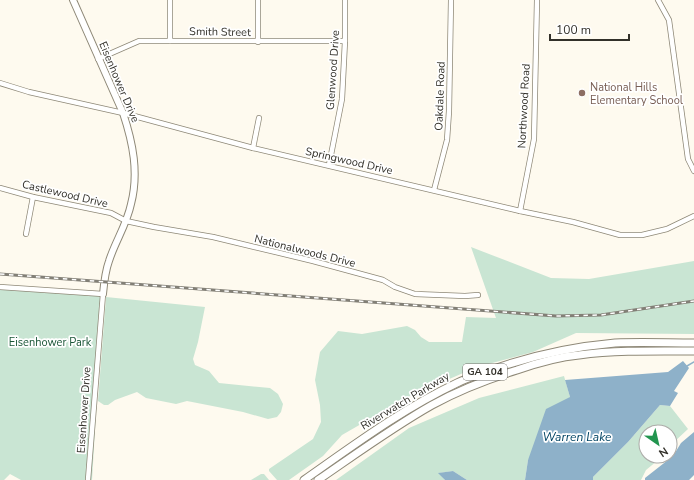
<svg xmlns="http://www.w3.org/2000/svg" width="694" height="480" viewBox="0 0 694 480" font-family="'Nunito Sans',sans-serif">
<rect width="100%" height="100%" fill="#fefaef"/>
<g fill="#c9e5d3">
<path d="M 471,247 L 551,278 L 589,279 L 694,261 L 694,334 L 576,333 L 533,352 L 477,367 L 408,397 L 342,435 L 323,456 L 289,480 L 277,480 L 269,471 L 269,469 L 313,439 L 321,422 L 320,405 L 315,380 L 320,352 L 338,331 L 362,334 L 407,326 L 415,330 L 421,337 L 429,342 L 462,342 L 466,317 L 496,318 Z"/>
<path d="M 0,286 L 103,294 L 92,480 L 21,480 L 10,474 L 4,480 L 0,480 Z"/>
<path d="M 106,297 L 205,307 L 198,342 L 193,359 L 195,365 L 209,371 L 219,383 L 270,388 L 278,394 L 283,404 L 281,412 L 277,417 L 268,419 L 243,412 L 187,401 L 176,404 L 146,398 L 137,392 L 115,400 L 108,405 L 104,405 L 98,401 Z"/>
<path d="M 564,376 L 570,397 L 528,460 L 525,480 L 467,480 L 453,471 L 439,473 L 445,480 L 336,480 L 409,428 L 479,398 Z"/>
<path d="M 660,405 L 670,406 L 688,429 L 674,442 L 670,448 L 670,432 L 646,432 L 646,456 L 663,456 L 646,470 L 641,480 L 593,480 L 593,477 L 628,442 Z"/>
<path d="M 261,474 L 264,474 L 269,480 L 251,480 Z"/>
</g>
<g fill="#8eb1c9">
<path d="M 683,361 L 689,368 L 674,391 L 678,393 L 670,406 L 660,405 L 628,442 L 593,477 L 593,480 L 525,480 L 528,460 L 546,409 L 570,397 L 565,380 L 668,372 Z"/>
<path d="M 694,432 L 694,475 L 689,480 L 645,480 L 645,478 L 673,456 L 681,443 Z"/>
<path d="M 453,471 L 467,480 L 445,480 L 438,473 Z"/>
</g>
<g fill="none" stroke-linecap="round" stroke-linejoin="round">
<path stroke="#8eb1c9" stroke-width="1.5" d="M 687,366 L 694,362"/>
<g stroke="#8e8877" stroke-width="6">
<g id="minor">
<path d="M 258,0 L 258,42"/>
<path d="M 658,0 L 669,20 L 688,159 L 694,171"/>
<path d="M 170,41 L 170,0"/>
<path d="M 98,59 L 139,41 L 345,41"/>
<path d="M 0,83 L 29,92 L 123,113 L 253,148 L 520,211 L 573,222 L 620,235 L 642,235 L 667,229 L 694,216"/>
<path d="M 253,148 L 259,118"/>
<path d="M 329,165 L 342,99 L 345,41 L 345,0"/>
<path d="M 0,188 L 33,197 L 111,213 L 126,221 L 154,227 L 213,237 L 313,261 L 383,280 L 395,287 L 415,294 L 465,296 L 478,295"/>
<path d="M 434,190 L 447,140 L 449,111 L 451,0"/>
<path d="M 520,211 L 534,139 L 537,0"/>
<path d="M 26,234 L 33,197"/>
<path d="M 0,287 L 103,294 L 88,480"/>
</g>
</g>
<g stroke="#8e8877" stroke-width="8">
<path id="tertiary" d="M 73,0 L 123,113 C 133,143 139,173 131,204 C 127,224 115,242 109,261 C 105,272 104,283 103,294"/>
</g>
<g stroke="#8e8877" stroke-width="9">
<g id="primary">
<path d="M 304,480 C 354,445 402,409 457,383 C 465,379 474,376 483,373 C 525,357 570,347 615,343 C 641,342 668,343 694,343"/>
<path d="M 318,480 C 356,454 393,427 432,405 C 459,390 488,379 517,370 C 537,363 557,357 579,355 C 617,350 655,351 694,351"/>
</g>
</g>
<use href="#minor" stroke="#fff" stroke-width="4.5"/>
<use href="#tertiary" stroke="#fff" stroke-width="6"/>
<use href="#primary" stroke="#fff" stroke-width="7"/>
<g stroke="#827f76" stroke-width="3">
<path id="rail" d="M 0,274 L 556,316 L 601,315 L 694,301"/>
</g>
<use href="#rail" stroke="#fff" stroke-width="1.5" stroke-dasharray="4.5" stroke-linecap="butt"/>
</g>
<circle fill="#8d6e63" stroke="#fff" stroke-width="1.5" cx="582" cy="93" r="4"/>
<g text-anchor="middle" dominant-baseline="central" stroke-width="3.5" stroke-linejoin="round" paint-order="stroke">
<rect fill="#fff" stroke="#706e69" stroke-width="1" x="463" y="364" width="44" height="16" rx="3"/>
<g font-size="10" font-weight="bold" fill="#323029">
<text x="485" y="372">GA 104</text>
</g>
<g font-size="11" fill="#323029" stroke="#fff">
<text transform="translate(220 32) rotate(1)">Smith Street</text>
<text transform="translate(333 70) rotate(-86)">Glenwood Drive</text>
<text transform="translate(119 82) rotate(67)">Eisenhower Drive</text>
<text transform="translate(440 96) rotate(-88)">Oakdale Road</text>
<text transform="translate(524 106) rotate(-87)">Northwood Road</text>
<text transform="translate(349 161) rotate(13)">Springwood Drive</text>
<text transform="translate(65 194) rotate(13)">Castlewood Drive</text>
<text transform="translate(305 251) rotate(14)">Nationalwoods Drive</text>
<text transform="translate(405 401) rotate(-31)">Riverwatch Parkway</text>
<text transform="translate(84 410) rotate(-86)">Eisenhower Drive</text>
</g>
<g font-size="11" fill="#785e54" stroke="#fff" text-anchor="start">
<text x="590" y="87">National Hills<tspan x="590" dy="13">Elementary School</tspan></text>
</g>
<g font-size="11" fill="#195536" stroke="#fff">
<text x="50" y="342">Eisenhower Park</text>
</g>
<g font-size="12" font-style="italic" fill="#004363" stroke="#fff">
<text x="577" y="437">Warren Lake</text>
</g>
</g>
<g transform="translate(658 444) rotate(146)"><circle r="19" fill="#ffffff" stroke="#adaca9"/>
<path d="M0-3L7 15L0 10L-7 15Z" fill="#22954f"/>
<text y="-6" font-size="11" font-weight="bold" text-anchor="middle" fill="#323029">N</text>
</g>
<path d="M550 34v6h79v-6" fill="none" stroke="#323029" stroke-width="2"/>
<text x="556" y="34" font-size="12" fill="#323029" stroke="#ffffff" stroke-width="3" paint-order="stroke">100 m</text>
</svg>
